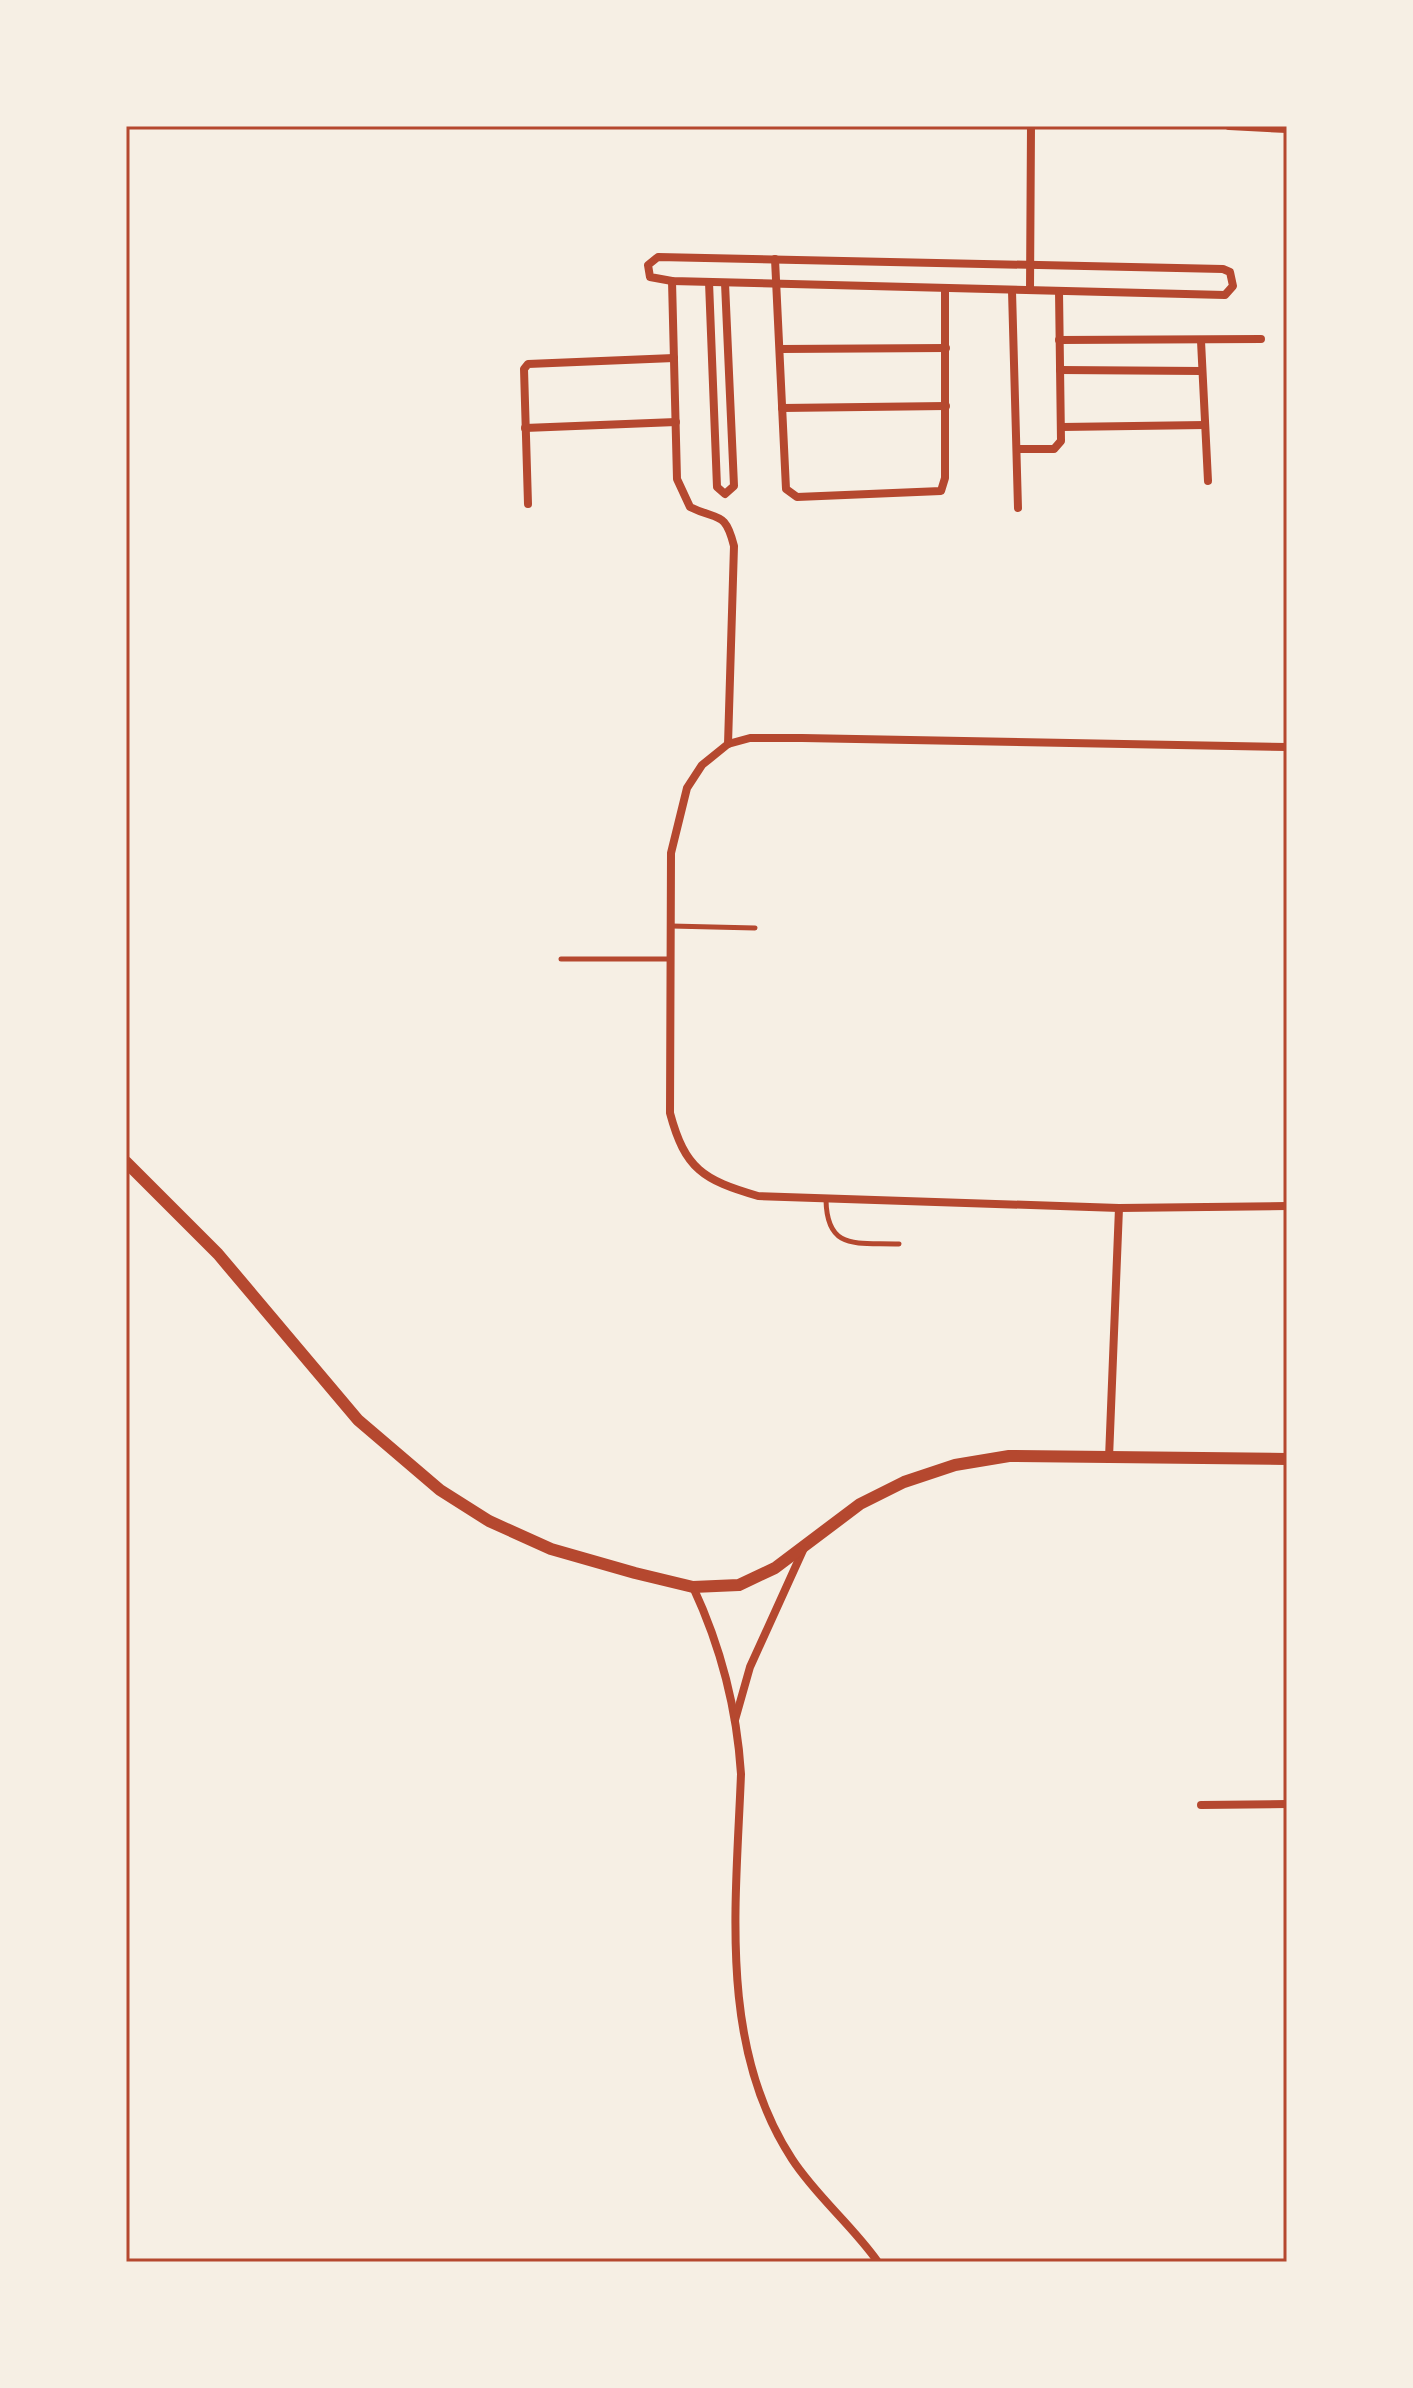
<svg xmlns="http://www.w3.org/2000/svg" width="1413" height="2388" viewBox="0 0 1413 2388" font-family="Spectral,serif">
<rect width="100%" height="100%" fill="#f6efe4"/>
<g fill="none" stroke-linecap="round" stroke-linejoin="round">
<g stroke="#b5482f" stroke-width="5">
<path d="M 671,926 L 755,928"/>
<path d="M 561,959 L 671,959"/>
<path d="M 826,1200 C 827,1252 858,1242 899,1244"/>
</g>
<g stroke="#b5482f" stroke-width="8">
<path d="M 1229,126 L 1287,129"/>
<path d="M 658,257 L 1223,269 L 1230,272 L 1233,286 L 1225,295 L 672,281 L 650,277 L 648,265 Z"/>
<path d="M 775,259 L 786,489 L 797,497 L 941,491 L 945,478 L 945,289"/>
<path d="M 672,281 L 677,479 L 690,507 C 718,521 725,510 734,546 L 728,744"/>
<path d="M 709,282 L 717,487 L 725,494 L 734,486 L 725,283"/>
<path d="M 1030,290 L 1031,126"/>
<path d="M 1012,291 L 1018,508"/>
<path d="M 1059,340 L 1261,339"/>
<path d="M 1201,341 L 1208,481"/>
<path d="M 780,349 L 946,348"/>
<path d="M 1060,370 L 1202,371"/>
<path d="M 782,408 L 946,406"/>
<path d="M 1062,427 L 1205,425"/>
<path d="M 525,428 L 676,422"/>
<path d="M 1017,449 L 1054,449 L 1061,441 L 1059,291"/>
<path d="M 528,504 L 524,369 L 528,364 L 674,358"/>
<path d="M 1287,747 L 802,738 L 750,738 L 728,744 L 702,765 L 687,788 L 671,853 L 670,1113 C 685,1169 703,1180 758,1196 L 1119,1208 L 1287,1206"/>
<path d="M 1109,1458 L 1119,1208"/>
<path d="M 693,1587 C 720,1645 737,1710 741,1774 C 736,1904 718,2046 792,2159 C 816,2196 852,2225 878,2262"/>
<path d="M 735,1720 L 750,1667 L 804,1548"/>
<path d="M 1201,1805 L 1287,1804"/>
</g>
<path stroke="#b5482f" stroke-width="12" d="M 126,1162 L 218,1254 L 358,1420 L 440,1490 L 489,1521 L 551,1549 L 635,1573 L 693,1587 L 739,1585 L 775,1568 L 860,1504 L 904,1482 L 955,1465 L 1009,1456 L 1287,1459"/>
</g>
<rect width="1413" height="2388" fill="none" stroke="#f6efe4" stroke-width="256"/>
<rect x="128" y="128" width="1157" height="2132" fill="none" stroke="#b5482f" stroke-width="3"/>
</svg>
